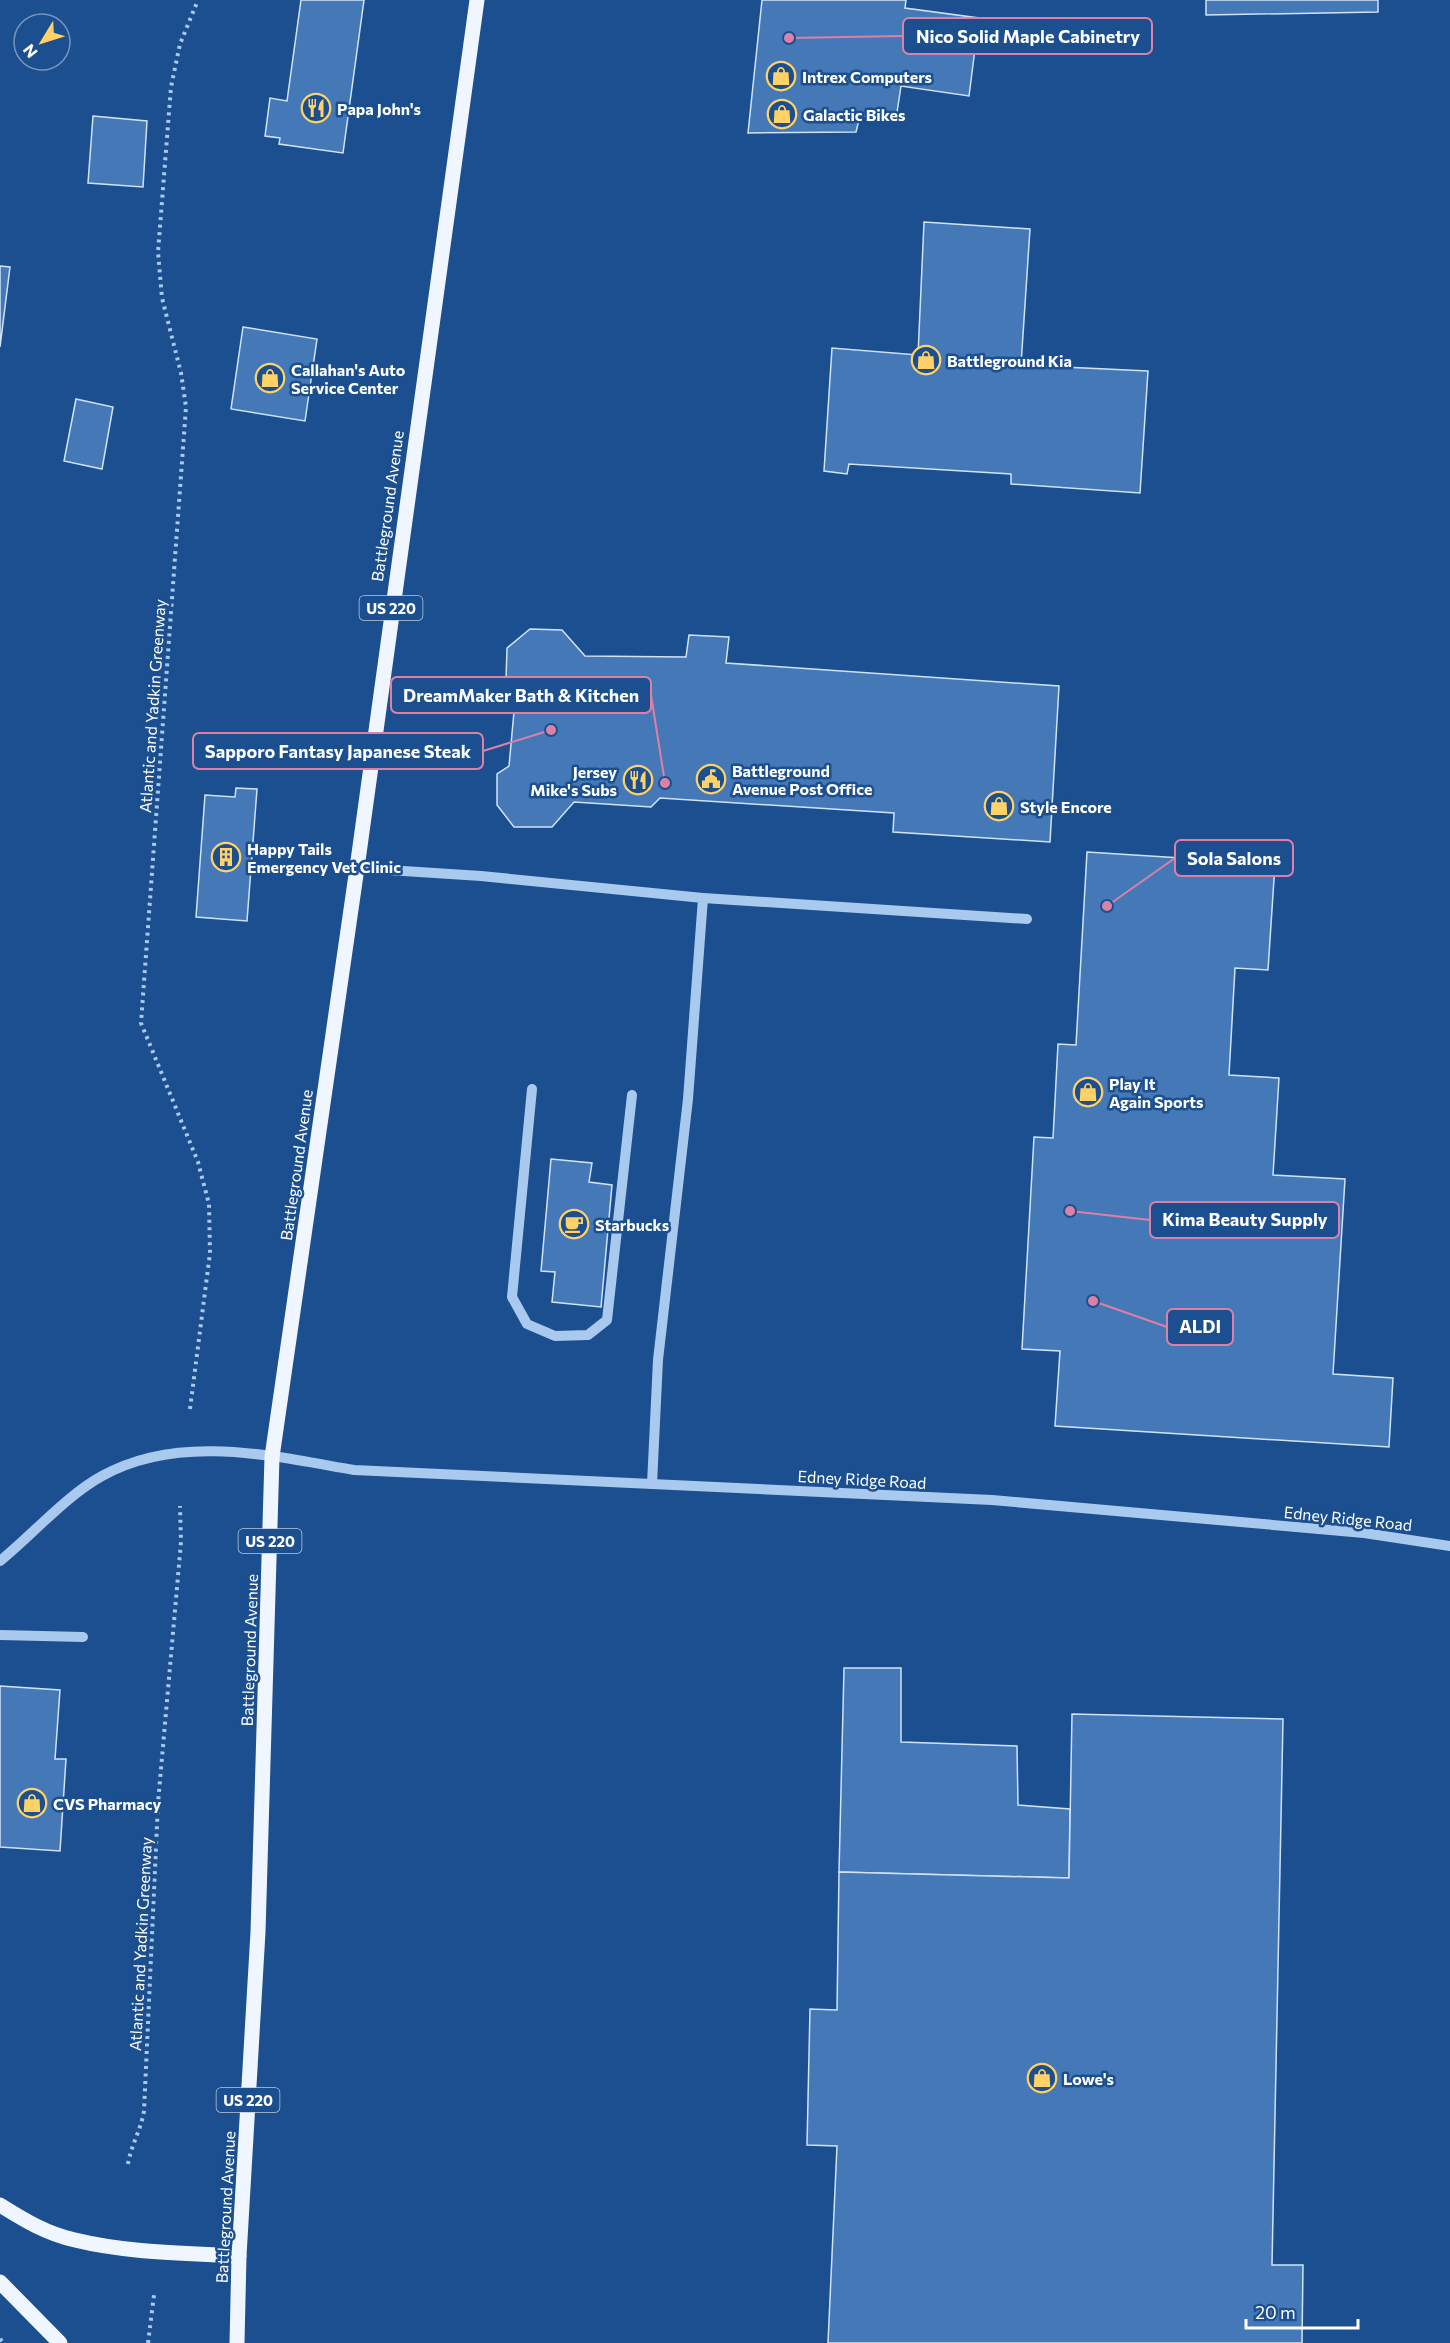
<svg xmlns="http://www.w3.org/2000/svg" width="1450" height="2343" viewBox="0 0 1450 2343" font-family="Commissioner,sans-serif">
<rect width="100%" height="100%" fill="#1b4f8f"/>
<g fill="#4478b7" stroke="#cfe3fa" stroke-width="1.5">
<path d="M 301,0 L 364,0 L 343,153 L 279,144 L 280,138 L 265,136 L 270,98 L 287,101 Z"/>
<path d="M 762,0 L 906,0 L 905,8 L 979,18 L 969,96 L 901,86 L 896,119 L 860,116 L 856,132 L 748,133 Z"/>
<path d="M 1206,0 L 1378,0 L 1378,12 L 1206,15 Z"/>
<path d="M 93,116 L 147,121 L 143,187 L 88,183 Z"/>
<path d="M 924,222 L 1030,229 L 1021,365 L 1148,371 L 1140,493 L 1011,484 L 1011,474 L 849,464 L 847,474 L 824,471 L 832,348 L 918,355 Z"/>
<path d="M 0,266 L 10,267 L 0,347 Z"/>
<path d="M 243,327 L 317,339 L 305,421 L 231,409 Z"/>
<path d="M 76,399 L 113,407 L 102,469 L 64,461 Z"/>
<path d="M 530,629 L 562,630 L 585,656 L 686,657 L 689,635 L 729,637 L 726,663 L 1059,686 L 1050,842 L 893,832 L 894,813 L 660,798 L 651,807 L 574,802 L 552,827 L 514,827 L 497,805 L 497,774 L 509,766 L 516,690 L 506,680 L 507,648 Z"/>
<path d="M 236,788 L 257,789 L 247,921 L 196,917 L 205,795 L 235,797 Z"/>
<path d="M 1087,852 L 1275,864 L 1268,970 L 1235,968 L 1229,1075 L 1279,1078 L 1273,1175 L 1345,1179 L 1333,1374 L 1393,1378 L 1389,1447 L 1055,1426 L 1060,1351 L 1022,1349 L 1034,1137 L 1053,1138 L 1058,1044 L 1076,1045 Z"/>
<path d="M 551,1159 L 592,1163 L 589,1182 L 612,1185 L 601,1307 L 552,1302 L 555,1272 L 541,1271 Z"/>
<path d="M 844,1668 L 901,1668 L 901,1742 L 1017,1746 L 1018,1805 L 1070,1809 L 1069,1878 L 839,1872 Z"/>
<path d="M 0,1686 L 60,1690 L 55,1759 L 66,1759 L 60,1851 L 0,1847 Z"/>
<path d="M 1072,1714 L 1283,1719 L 1272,2265 L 1303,2265 L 1302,2343 L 828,2343 L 837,2146 L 807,2145 L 810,2009 L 837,2010 L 839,1872 L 1069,1878 Z"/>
</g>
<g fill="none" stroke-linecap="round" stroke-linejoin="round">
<g stroke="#a9c9ee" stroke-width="4" stroke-dasharray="3 4.5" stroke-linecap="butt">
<path d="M 190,1409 L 210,1253 L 209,1204 L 198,1162 L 141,1023 L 186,407 L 181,373 L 162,298 L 158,252 L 171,87 L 180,44 L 198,0"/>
<path d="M 128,2164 C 131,2145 141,2130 144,2111 L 158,1803 L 181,1542 L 180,1506"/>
<path d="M 0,2339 L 4,2343"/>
<path d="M 148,2343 L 154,2295"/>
</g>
<g stroke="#a9c9ee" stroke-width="10">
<path d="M 357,868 L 481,876 L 703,898 L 688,1099 L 658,1360 L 652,1484"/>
<path d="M 703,898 L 1027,919"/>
<path d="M 532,1089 L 512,1297 L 527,1324 L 555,1336 L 588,1335 L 607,1320 L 632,1095"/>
<path d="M 0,1561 C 32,1535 67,1495 102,1476 C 179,1433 272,1456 354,1470 L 992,1500 L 1364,1533 L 1450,1546"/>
<path d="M 0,1635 L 83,1637"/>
</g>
<g stroke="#f0f6ff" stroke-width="15">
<path d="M 0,2205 C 24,2220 47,2234 75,2240 C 128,2253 185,2253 239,2256"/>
<path d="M 0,2282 L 60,2343"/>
<path d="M 237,2343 L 239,2256 L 258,1932 L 272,1457 L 357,868 L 477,0"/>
</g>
</g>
<defs>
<g id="shop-ring" transform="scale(1.5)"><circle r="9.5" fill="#1b4f8f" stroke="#ffd166" stroke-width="1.5"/><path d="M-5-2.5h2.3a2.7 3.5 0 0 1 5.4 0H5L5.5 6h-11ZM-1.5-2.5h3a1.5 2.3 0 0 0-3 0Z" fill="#ffd166"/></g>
<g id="restaurant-ring" transform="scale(1.5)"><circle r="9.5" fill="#1b4f8f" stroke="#ffd166" stroke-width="1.5"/><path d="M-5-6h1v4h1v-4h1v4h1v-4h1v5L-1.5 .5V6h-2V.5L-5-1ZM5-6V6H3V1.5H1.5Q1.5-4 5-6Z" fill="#ffd166"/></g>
<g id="civic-ring" transform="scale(1.5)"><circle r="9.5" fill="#1b4f8f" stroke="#ffd166" stroke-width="1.5"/><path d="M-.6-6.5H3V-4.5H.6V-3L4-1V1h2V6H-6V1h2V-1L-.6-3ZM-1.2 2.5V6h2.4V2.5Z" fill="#ffd166"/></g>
<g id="building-ring" transform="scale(1.5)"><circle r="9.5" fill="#1b4f8f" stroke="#ffd166" stroke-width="1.5"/><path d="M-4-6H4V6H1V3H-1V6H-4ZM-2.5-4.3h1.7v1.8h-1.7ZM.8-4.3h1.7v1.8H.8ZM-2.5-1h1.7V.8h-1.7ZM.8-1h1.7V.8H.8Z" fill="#ffd166"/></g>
<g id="cafe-ring" transform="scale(1.5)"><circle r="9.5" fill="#1b4f8f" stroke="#ffd166" stroke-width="1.5"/><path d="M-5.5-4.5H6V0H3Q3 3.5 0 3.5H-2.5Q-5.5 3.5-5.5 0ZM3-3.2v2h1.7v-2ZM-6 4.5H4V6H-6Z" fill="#ffd166"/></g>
</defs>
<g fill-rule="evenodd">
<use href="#shop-ring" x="781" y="76"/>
<use href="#restaurant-ring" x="316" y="108"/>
<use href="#shop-ring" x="782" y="114"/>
<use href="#shop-ring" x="926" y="360"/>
<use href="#shop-ring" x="270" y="378"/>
<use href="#civic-ring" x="711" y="779"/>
<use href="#restaurant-ring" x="638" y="780"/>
<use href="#shop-ring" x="999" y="806"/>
<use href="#building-ring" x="226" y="857"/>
<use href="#shop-ring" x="1088" y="1092"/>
<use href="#cafe-ring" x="574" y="1224"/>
<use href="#shop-ring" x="32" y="1803"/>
<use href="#shop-ring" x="1042" y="2078"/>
</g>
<g text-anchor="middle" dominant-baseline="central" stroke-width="5" stroke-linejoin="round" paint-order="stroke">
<g fill="#1b4f8f" stroke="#bbcadd" stroke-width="1.5">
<rect x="359.5" y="596" width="63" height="24" rx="4.5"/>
<rect x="238.5" y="1529" width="63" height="24" rx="4.5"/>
<rect x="216.5" y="2088" width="63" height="24" rx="4.5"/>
</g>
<g font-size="15" font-weight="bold" fill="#fff">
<text x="391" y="608">US 220</text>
<text x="270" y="1541">US 220</text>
<text x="248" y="2100">US 220</text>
</g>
<g font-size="16" font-weight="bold" fill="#fff" stroke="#1b4f8f" text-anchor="start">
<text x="802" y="76">Intrex Computers</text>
<text x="337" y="108">Papa John's</text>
<text x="803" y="114">Galactic Bikes</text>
<text x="947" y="360">Battleground Kia</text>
<text x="291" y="369">Callahan's Auto<tspan x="291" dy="18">Service Center</tspan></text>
<text x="732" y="770">Battleground<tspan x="732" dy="18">Avenue Post Office</tspan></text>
<text x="617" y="771" text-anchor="end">Jersey<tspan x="617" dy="18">Mike's Subs</tspan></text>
<text x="1020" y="806">Style Encore</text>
<text x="247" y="848">Happy Tails<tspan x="247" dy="18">Emergency Vet Clinic</tspan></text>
<text x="1109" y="1083">Play It<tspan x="1109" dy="18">Again Sports</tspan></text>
<text x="595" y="1224">Starbucks</text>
<text x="53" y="1803">CVS Pharmacy</text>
<text x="1063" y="2078">Lowe's</text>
</g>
<g font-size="16" fill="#fff" stroke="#1b4f8f">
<text transform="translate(387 506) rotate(-82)">Battleground Avenue</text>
<text transform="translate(152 706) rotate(-86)">Atlantic and Yadkin Greenway</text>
<text transform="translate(296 1165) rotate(-82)">Battleground Avenue</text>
<text transform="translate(862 1479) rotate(3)">Edney Ridge Road</text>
<text transform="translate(1348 1518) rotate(6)">Edney Ridge Road</text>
<text transform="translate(249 1650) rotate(-88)">Battleground Avenue</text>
<text transform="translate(140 1944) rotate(-87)">Atlantic and Yadkin Greenway</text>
<text transform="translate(225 2207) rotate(-87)">Battleground Avenue</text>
</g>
</g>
<path fill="none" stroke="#dd80a5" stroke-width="2" d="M789 38L903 36M665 783L651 695M551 730L483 751M1107 906L1175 858M1070 1211L1150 1220M1093 1301L1167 1327"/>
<g fill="#dd80a5" stroke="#1b4f8f" stroke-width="2">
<circle cx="789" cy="38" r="6"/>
<circle cx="665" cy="783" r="6"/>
<circle cx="551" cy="730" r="6"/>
<circle cx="1107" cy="906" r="6"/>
<circle cx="1070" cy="1211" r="6"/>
<circle cx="1093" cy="1301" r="6"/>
</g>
<g fill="#1b4f8f" stroke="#dd80a5" stroke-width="2">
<rect x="903" y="18" width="249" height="36" rx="6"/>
<rect x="391" y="677" width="260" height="36" rx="6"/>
<rect x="193" y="733" width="290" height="36" rx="6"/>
<rect x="1175" y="840" width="118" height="36" rx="6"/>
<rect x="1150" y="1202" width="189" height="36" rx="6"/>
<rect x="1167" y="1309" width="66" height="36" rx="6"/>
</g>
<g font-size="18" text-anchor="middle" font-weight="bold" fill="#fff">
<text x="1028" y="43">Nico Solid Maple Cabinetry</text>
<text x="521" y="702">DreamMaker Bath &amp; Kitchen</text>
<text x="338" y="758">Sapporo Fantasy Japanese Steak</text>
<text x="1234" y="865">Sola Salons</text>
<text x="1245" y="1226">Kima Beauty Supply</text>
<text x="1200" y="1333">ALDI</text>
</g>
<g transform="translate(42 42) rotate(232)"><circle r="28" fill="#1b4f8f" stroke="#7695bc" stroke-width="1.5"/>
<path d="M0-4.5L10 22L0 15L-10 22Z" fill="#ffd166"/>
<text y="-9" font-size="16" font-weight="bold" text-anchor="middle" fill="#ffffff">N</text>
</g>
<path d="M1246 2319v9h112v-9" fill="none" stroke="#ffffff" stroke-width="3"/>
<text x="1255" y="2319" font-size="18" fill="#ffffff" stroke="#1b4f8f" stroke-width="4.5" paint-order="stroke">20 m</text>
</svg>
